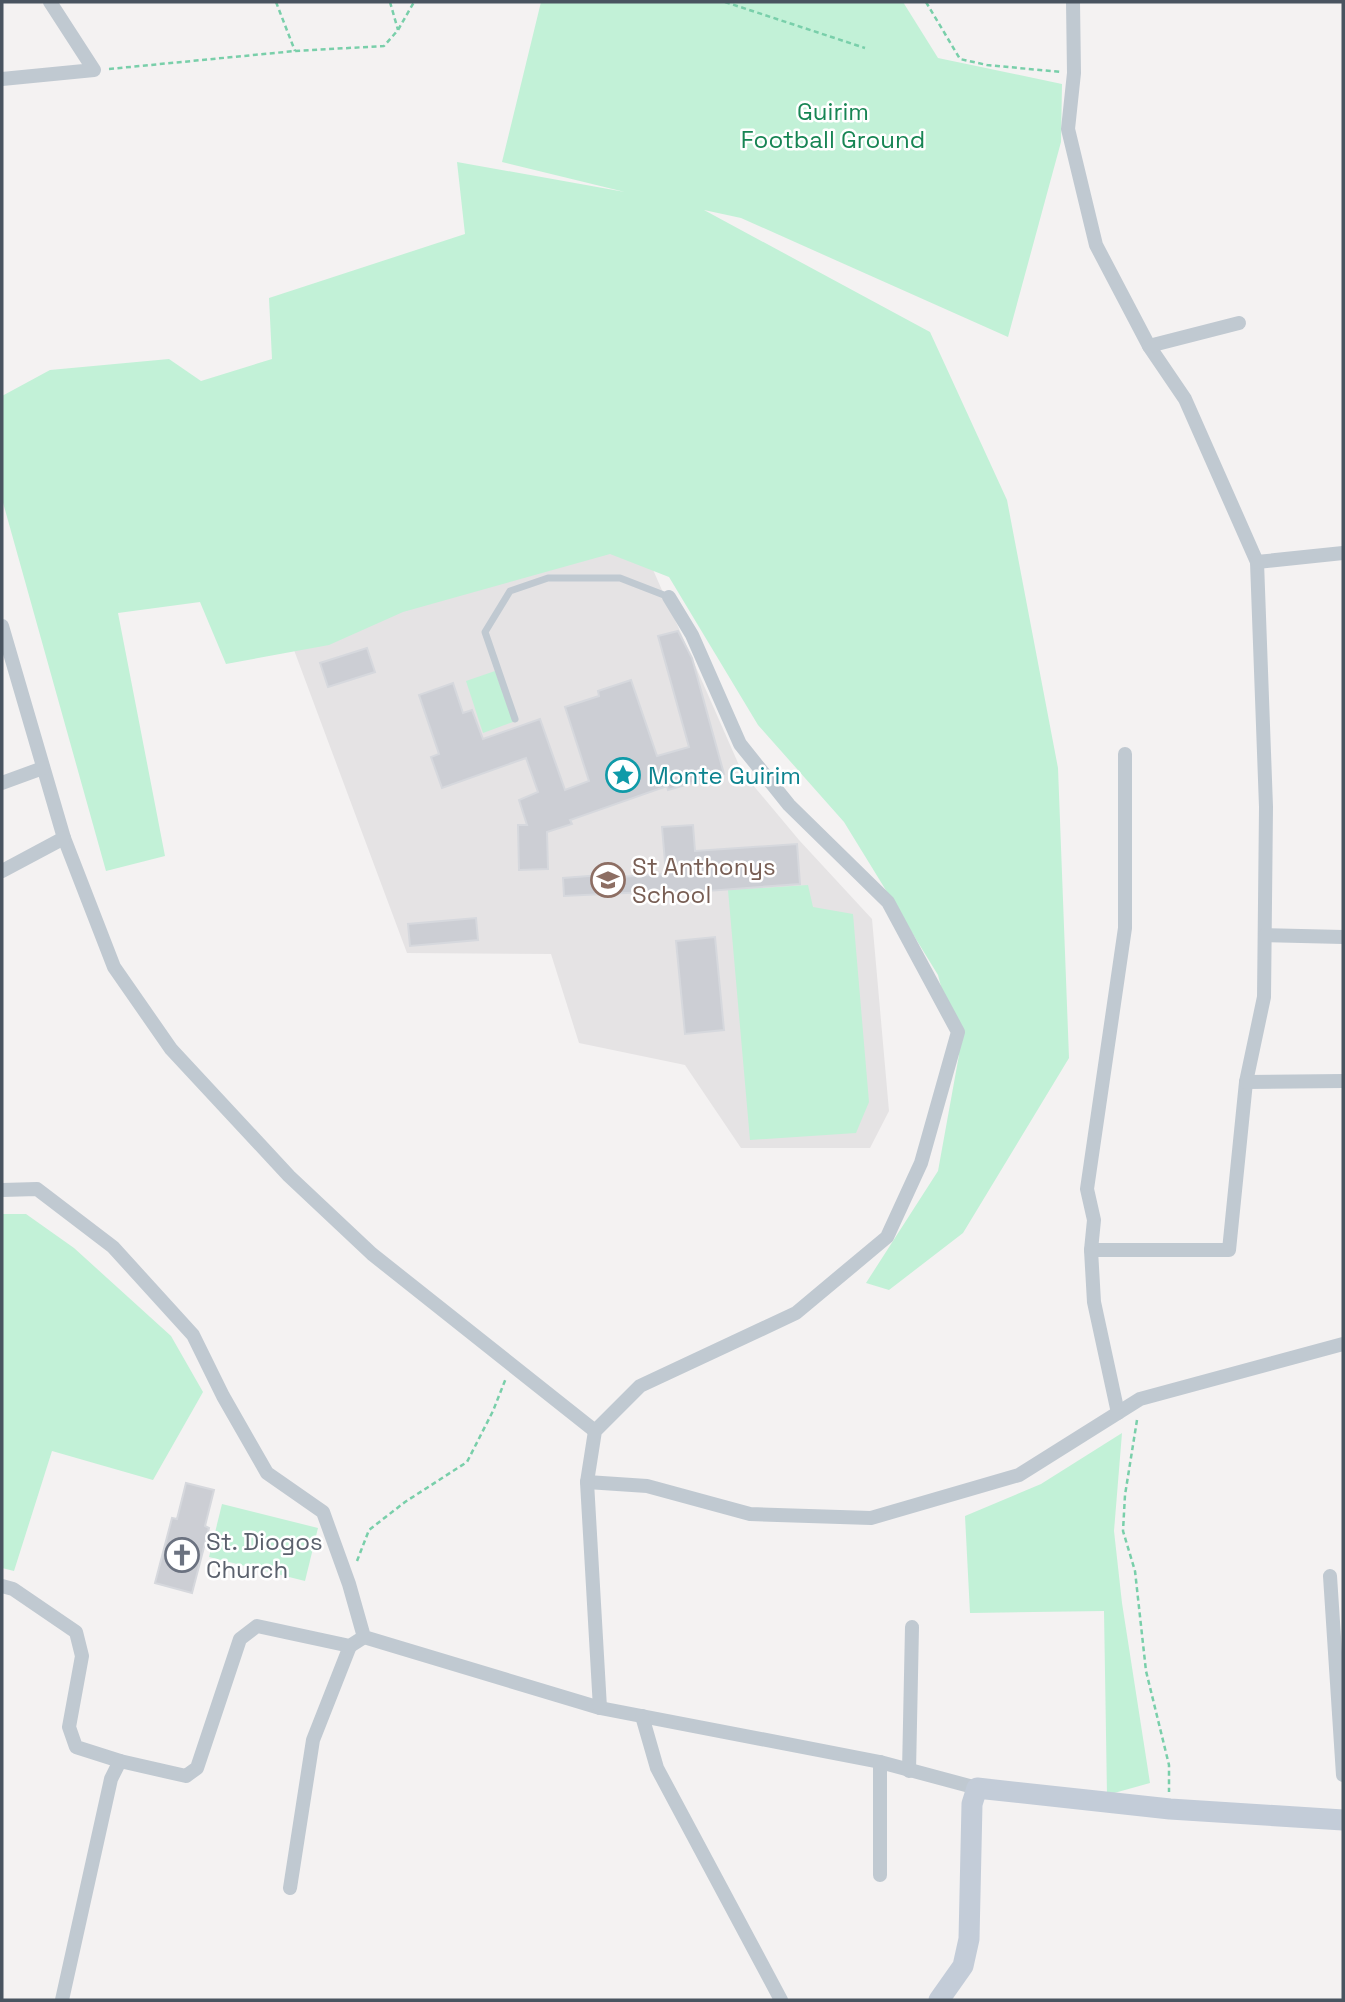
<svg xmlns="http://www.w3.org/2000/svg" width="1345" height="2002" viewBox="0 0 1345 2002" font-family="'Space Grotesk',sans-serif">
<rect width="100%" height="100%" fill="#f4f2f2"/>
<path fill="#e5e3e4" d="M 643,547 L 742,772 L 799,840 L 872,919 L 889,1111 L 870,1148 L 741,1148 L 685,1065 L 579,1043 L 551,954 L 407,953 L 291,642 L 531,554 Z"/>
<g fill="#c2f1d7">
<path d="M 541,2 L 903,2 L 938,58 L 1062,84 L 1061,142 L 1008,337 L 741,218 L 704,210 L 930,332 L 1007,500 L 1058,768 L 1069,1058 L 963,1233 L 889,1290 L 866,1283 L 938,1171 L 959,1055 L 938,975 L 844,822 L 758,725 L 669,577 L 610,554 L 403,612 L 329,645 L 226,664 L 200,602 L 118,613 L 165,856 L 106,871 L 2,499 L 2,396 L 50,370 L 169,359 L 201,381 L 272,359 L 269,298 L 465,234 L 457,162 L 625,192 L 502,162 Z"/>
<path d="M 495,671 L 513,722 L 483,733 L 466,681 Z"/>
<path d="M 808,885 L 813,907 L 853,914 L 869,1102 L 856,1133 L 750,1140 L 728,890 Z"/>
<path d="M 2,1214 L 26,1214 L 74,1248 L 171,1336 L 203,1392 L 153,1480 L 52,1451 L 14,1571 L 2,1568 Z"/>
<path d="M 1122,1433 L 1114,1531 L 1122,1603 L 1150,1783 L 1107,1795 L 1104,1611 L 970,1613 L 965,1516 L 1041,1484 Z"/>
<path d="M 222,1504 L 318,1528 L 305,1581 L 209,1557 Z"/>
</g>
<g fill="#ccced4" stroke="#d6d8dd" stroke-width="2">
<path d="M 678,631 L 692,658 L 724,774 L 668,790 L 667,786 L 570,820 L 572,824 L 547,832 L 548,869 L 519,870 L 518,825 L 527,825 L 519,800 L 538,792 L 526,758 L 442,788 L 431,757 L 439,754 L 419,695 L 453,683 L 463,713 L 472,710 L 483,739 L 540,719 L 565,790 L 589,781 L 565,707 L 599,696 L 598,691 L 631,680 L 657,756 L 689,747 L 658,636 Z"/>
<path d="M 367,648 L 375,672 L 328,687 L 320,663 Z"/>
<path d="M 693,825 L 695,851 L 797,844 L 800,884 L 667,894 L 667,891 L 564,896 L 563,878 L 602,875 L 603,878 L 666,874 L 662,827 Z"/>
<path d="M 476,918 L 478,940 L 410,946 L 408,924 Z"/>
<path d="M 715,937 L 724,1030 L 685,1034 L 676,941 Z"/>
<path d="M 186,1483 L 214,1490 L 205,1526 L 209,1528 L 192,1593 L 155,1583 L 172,1518 L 177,1519 Z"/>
</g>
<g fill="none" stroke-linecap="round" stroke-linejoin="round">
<g stroke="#79cfaa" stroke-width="2.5" stroke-dasharray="5 3.5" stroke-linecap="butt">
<path d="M 276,2 L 295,51"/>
<path d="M 390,2 L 398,30"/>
<path d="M 725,2 L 865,48"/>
<path d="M 926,2 L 960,59 L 987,65 L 1061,72"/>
<path d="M 109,69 L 295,51 L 384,46 L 398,30 L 414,2"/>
<path d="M 1137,1420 L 1125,1495 L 1123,1531 L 1135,1571 L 1146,1671 L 1169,1765 L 1169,1792"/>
<path d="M 357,1561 L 369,1530 L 405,1502 L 467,1462 L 493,1411 L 506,1378"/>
</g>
<path stroke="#c0c9d1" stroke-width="7" d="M 515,719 L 485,632 L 510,591 L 548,578 L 620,578 L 669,597"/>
<g stroke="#c0c9d1" stroke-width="14">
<path d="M 1073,2 L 1074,73 L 1068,129 L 1096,245 L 1149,346 L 1185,399 L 1257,562 L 1266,807 L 1264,997 L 1246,1082 L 1229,1250 L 1091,1250"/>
<path d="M 2,79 L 94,70 L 50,2"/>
<path d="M 1149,346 L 1239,323"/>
<path d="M 1257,562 L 1343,553"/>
<path d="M 2,626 L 64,838 L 114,967 L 171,1049 L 289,1176 L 372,1254 L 595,1431"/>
<path d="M 2,783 L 43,768"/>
<path d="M 2,871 L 64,838"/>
<path d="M 1265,935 L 1343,937"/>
<path d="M 1246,1082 L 1343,1081"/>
<path d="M 2,1190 L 37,1189 L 113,1247 L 193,1335 L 223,1396 L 267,1473 L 323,1512 L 349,1584 L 364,1637 L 600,1708 L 880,1762 L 977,1788"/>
<path d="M 1118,1413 L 1094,1302 L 1091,1250 L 1094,1220 L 1087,1189 L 1125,928 L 1125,754"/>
<path d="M 587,1482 L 647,1486 L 750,1514 L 871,1518 L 1019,1475 L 1140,1399 L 1343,1344"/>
<path d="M 1330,1576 L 1343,1775"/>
<path d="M 2,1586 L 13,1589 L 76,1632 L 82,1656 L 69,1727 L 76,1747 L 120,1761"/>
<path d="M 600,1708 L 587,1482 L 595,1431 L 640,1386 L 796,1313 L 887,1237 L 921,1163 L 958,1032 L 888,902 L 789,805 L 740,744 L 692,635 L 669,597"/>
<path d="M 642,1716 L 657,1768 L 781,2000"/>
<path d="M 880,1762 L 880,1875"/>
<path d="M 909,1771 L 912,1627"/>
<path d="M 290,1888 L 313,1740 L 350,1646"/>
<path d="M 62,2000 L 111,1779 L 120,1761 L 186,1776 L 197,1768 L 240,1639 L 257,1626 L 350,1646 L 364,1637"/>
</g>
<path stroke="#c3ccd8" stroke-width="21" d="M 939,2000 L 963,1966 L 969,1939 L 972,1804 L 977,1788 L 1170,1809 L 1343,1820"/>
</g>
<defs>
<g id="sight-ring" transform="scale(1.75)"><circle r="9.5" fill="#fff" stroke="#0f9aa8" stroke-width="1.5"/><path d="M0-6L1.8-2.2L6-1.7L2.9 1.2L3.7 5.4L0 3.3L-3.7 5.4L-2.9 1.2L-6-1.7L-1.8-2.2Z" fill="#0f9aa8"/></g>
<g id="school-ring" transform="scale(1.75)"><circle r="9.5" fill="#fff" stroke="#8d6e63" stroke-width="1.5"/><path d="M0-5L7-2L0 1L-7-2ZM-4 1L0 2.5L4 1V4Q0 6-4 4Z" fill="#8d6e63"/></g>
<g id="church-ring" transform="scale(1.75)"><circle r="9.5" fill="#fff" stroke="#6b7280" stroke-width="1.5"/><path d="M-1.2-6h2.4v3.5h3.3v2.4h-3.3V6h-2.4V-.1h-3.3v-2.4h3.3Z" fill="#6b7280"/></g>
</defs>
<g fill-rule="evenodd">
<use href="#sight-ring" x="623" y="775"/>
<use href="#school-ring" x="608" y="880"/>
<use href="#church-ring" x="182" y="1555"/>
</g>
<g text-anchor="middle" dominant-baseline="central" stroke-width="5" stroke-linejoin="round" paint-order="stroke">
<g font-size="24" fill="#178554" stroke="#fff">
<text x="833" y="111">Guirim<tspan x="833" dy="28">Football Ground</tspan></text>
</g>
<g font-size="24" fill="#0d838f" stroke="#fff" text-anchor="start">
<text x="648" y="775">Monte Guirim</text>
</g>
<g font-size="24" fill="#785e54" stroke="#fff" text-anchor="start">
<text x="632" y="866">St Anthonys<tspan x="632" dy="28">School</tspan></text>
</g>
<g font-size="24" fill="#5b616d" stroke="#fff" text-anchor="start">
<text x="206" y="1541">St. Diogos<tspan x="206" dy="28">Church</tspan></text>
</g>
</g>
<rect width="1345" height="2002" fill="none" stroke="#495460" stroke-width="7"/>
</svg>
